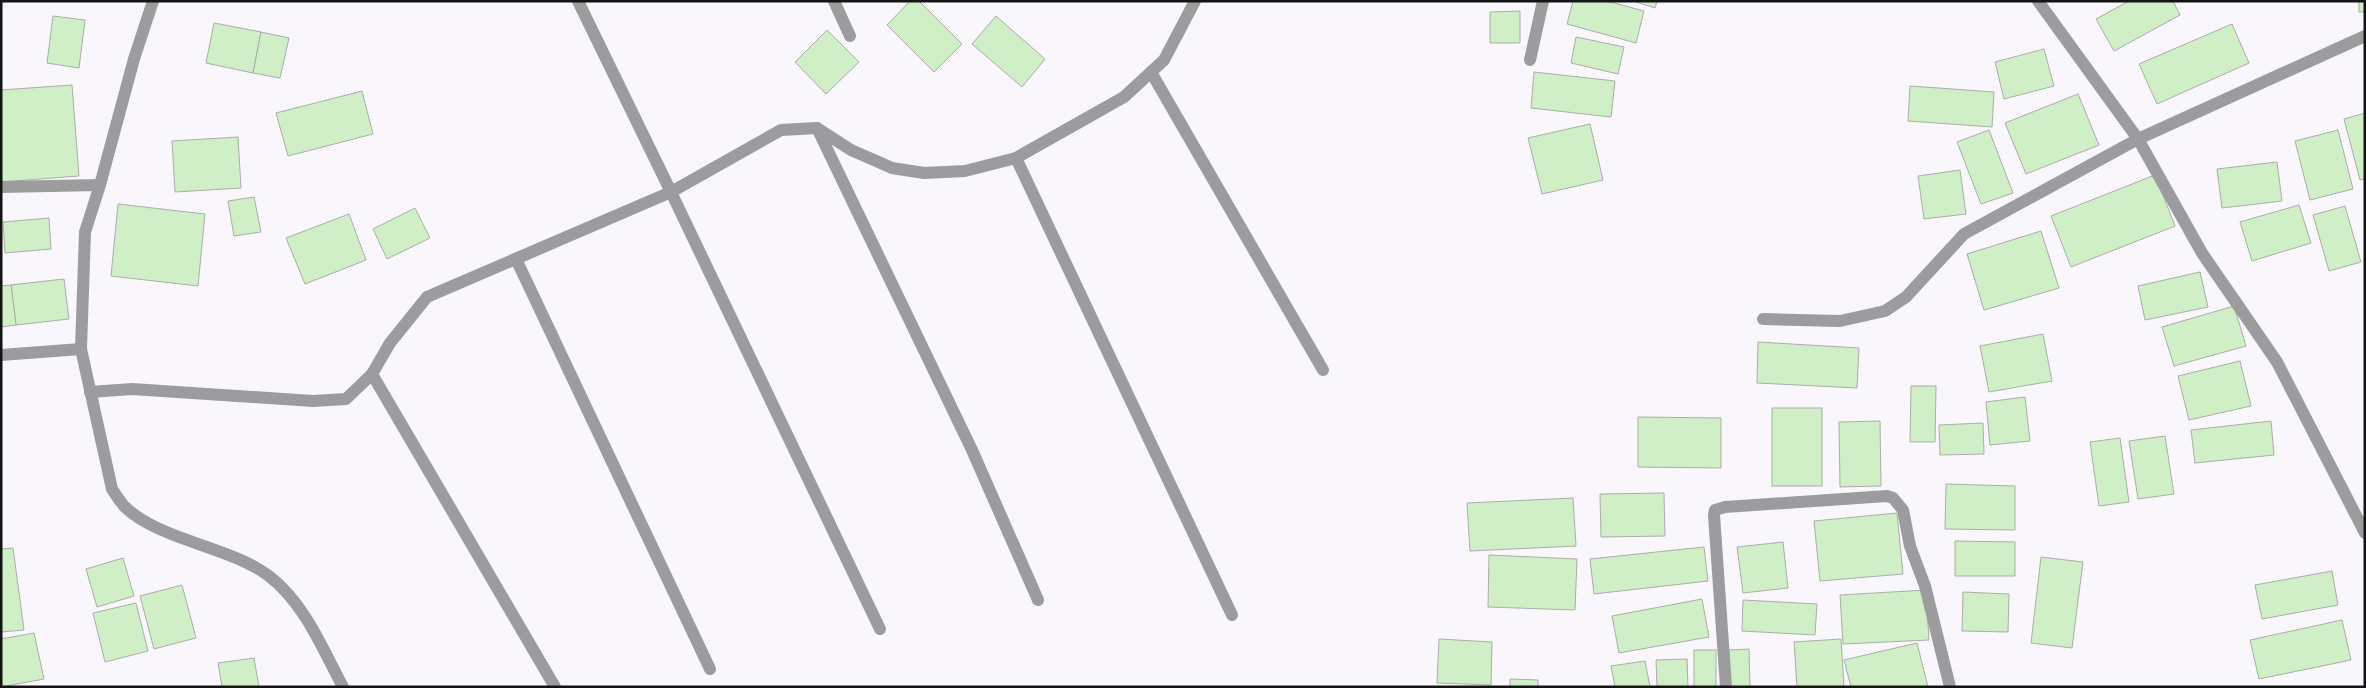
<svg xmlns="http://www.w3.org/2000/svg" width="2366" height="688" viewBox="0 0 2366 688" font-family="'Playfair Display',serif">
<rect width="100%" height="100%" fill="#f9f7fc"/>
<g fill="#d0efc6" stroke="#aaada9">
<path d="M 910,1 L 919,1 L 962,44 L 934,72 L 887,25 Z"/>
<path d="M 1573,1 L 1607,1 L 1644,11 L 1636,43 L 1567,24 Z"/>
<path d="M 1633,1 L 1657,1 L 1655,8 Z"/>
<path d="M 2129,1 L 2173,1 L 2180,15 L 2114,51 L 2096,19 Z"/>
<rect x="2359" y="1" width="6" height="11"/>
<path d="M 1520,11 L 1520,43 L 1490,43 L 1490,12 Z"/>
<path d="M 53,16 L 85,20 L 79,68 L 47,63 Z"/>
<path d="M 996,16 L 1045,59 L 1022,87 L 972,44 Z"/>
<path d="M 214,23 L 261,32 L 253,73 L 206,63 Z"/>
<path d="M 2232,24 L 2249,63 L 2157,104 L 2139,64 Z"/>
<path d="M 827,30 L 859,62 L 826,94 L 795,62 Z"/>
<path d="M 261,32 L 289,38 L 280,78 L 253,73 Z"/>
<path d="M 1576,37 L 1624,47 L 1618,74 L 1571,63 Z"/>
<path d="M 2044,49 L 2054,86 L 2004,99 L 1995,62 Z"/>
<path d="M 1534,72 L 1615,81 L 1611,117 L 1531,108 Z"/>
<path d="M 72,85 L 79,176 L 1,182 L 1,90 Z"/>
<path d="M 1910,86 L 1994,92 L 1992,127 L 1908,121 Z"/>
<path d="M 362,91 L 373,134 L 288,156 L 276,113 Z"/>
<path d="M 2078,94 L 2099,145 L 2026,174 L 2005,123 Z"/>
<path d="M 2365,113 L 2365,179 L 2360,180 L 2344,119 Z"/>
<path d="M 1590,124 L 1603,180 L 1542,194 L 1528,138 Z"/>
<path d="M 1989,130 L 2013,193 L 1981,204 L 1957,142 Z"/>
<path d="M 2338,130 L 2353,189 L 2310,200 L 2295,141 Z"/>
<path d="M 238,137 L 241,188 L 175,192 L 172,141 Z"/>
<path d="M 2277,162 L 2282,201 L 2222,208 L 2217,169 Z"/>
<path d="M 1960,170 L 1966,214 L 1924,219 L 1918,176 Z"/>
<path d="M 2155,175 L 2175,226 L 2071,267 L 2051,216 Z"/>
<path d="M 254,197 L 261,232 L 234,236 L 228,201 Z"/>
<path d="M 118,204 L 205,214 L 198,286 L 111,276 Z"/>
<path d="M 2299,205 L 2311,243 L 2252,261 L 2240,222 Z"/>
<path d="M 2345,206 L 2361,262 L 2329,271 L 2313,215 Z"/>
<path d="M 415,208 L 430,238 L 387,259 L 373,229 Z"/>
<path d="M 349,214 L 366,260 L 305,284 L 286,238 Z"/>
<path d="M 49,218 L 51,249 L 5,253 L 3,222 Z"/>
<path d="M 2041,231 L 2059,288 L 1984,310 L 1967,254 Z"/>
<path d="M 2200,272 L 2208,307 L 2145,320 L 2138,286 Z"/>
<path d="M 64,279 L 69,319 L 16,325 L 11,285 Z"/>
<path d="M 11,285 L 16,325 L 1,327 L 1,286 Z"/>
<path d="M 2234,306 L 2246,346 L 2174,366 L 2162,327 Z"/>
<path d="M 2043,334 L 2052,381 L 1989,392 L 1980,346 Z"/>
<path d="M 1758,342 L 1859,348 L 1857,388 L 1757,383 Z"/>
<path d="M 2240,361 L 2251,406 L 2189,420 L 2178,376 Z"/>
<path d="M 1911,386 L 1936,386 L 1935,442 L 1910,442 Z"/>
<path d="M 2025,397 L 2030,441 L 1990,445 L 1986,402 Z"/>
<rect x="1772" y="408" width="50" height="78"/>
<path d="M 1638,417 L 1721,418 L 1721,468 L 1638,467 Z"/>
<path d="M 1880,421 L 1881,486 L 1840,487 L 1839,422 Z"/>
<path d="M 2271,421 L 2274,455 L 2195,463 L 2191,430 Z"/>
<path d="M 1983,423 L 1984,454 L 1940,455 L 1939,425 Z"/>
<path d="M 2165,436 L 2174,494 L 2138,499 L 2129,441 Z"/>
<path d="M 2120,438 L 2129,502 L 2099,506 L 2090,442 Z"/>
<path d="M 1946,484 L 2015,486 L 2015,530 L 1945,529 Z"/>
<path d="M 1664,493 L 1665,536 L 1601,537 L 1600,494 Z"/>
<path d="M 1573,498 L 1576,546 L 1470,551 L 1467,503 Z"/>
<path d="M 1897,513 L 1903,574 L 1820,581 L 1814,521 Z"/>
<path d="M 1955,541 L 2015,542 L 2015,576 L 1955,576 Z"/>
<path d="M 1783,542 L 1788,588 L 1743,593 L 1737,547 Z"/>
<path d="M 1704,547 L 1708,581 L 1594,594 L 1590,559 Z"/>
<path d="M 13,548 L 24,630 L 1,632 L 1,549 Z"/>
<path d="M 1489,555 L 1577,559 L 1575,610 L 1488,607 Z"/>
<path d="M 2041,557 L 2083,562 L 2072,648 L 2031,643 Z"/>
<path d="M 123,558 L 134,596 L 97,607 L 86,569 Z"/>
<path d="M 2332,571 L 2338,605 L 2262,619 L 2255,585 Z"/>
<path d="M 182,585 L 196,638 L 154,649 L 140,596 Z"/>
<path d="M 1926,590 L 1929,640 L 1843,644 L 1840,595 Z"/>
<path d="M 1963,592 L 2009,594 L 2008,632 L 1962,631 Z"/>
<path d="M 1702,599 L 1709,637 L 1619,653 L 1612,616 Z"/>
<path d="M 1743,600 L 1817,604 L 1815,635 L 1742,631 Z"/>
<path d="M 136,603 L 148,651 L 105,662 L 93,613 Z"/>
<path d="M 2342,620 L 2351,660 L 2259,679 L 2250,640 Z"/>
<path d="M 34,633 L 44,679 L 1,687 L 1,639 Z"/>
<path d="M 1439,639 L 1492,642 L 1491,685 L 1437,683 Z"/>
<path d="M 1841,639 L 1844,687 L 1797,687 L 1794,642 Z"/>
<path d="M 1917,643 L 1928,687 L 1851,687 L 1844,660 Z"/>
<path d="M 1749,649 L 1750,687 L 1730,687 L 1729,650 Z"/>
<rect x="1694" y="650" width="22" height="37"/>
<path d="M 254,658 L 259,687 L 222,687 L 218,663 Z"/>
<path d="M 1687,659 L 1688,687 L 1657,687 L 1656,660 Z"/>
<path d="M 1645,661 L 1650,687 L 1615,687 L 1611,666 Z"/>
<path d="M 1510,679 L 1538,680 L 1538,687 L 1510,687 Z"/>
</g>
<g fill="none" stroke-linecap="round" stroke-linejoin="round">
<g stroke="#9c9b9d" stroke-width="12">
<path d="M 1151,72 L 1323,370"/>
<path d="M 817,128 L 972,450 L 1038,600"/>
<path d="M 1016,158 L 1232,615"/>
<path d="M 671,192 L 880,629"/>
<path d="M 516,259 L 710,669"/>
<path d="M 372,374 L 555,687"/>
</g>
<g stroke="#9c9b9d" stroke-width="12">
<path d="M 153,1 L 134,59 L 100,185 L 85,232 L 81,349 L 112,489 C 116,495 120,502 125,507 C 159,540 231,547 269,576 C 305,604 322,648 343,687"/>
<path d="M 578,1 L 671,192"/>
<path d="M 834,1 L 850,36"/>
<path d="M 2038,1 L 2138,139 L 2202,253 L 2277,362 L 2365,533"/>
<path d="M 1530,60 L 1543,1"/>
<path d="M 1,187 L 100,185"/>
<path d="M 1763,319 L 1840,321 L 1885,311 L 1906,297 L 1964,234 L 2138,139 L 2365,36"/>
<path d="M 1,355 L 81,349"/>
<path d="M 90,392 L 132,389 L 313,401 L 346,399 L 372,374 L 390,343 L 427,297 L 671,192 L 781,130 L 817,128 L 851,150 L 874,160 L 892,168 L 924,173 L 965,171 L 1016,158 L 1124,97 L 1164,60 L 1195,1"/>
<path d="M 1726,687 L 1714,515 L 1715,510 L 1725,507 L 1887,496 L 1893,498 L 1903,510 L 1910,546 L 1925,586 L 1950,687"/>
</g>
</g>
<rect width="2366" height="688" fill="none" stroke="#141415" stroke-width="5"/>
</svg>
